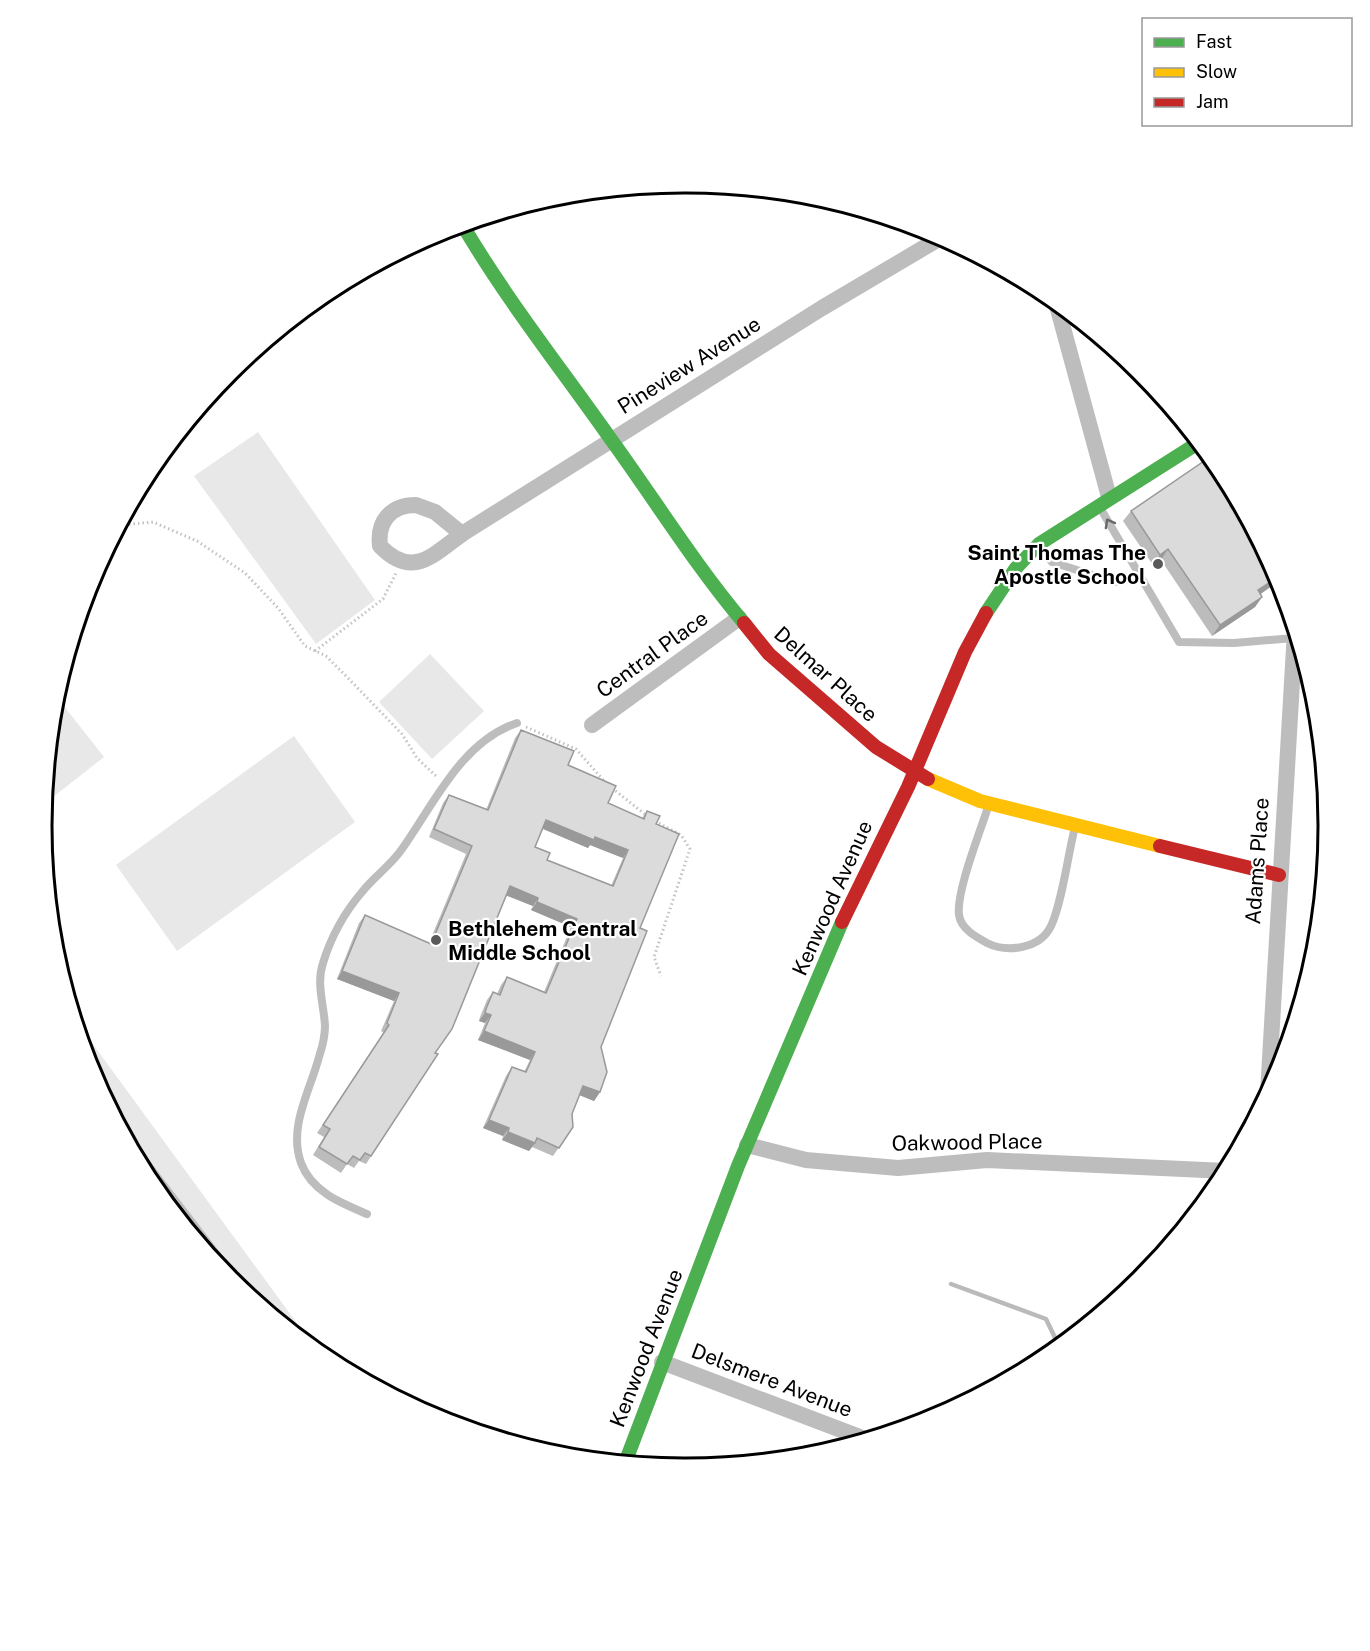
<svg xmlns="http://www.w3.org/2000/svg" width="1370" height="1651" viewBox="0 0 1370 1651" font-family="'Public Sans',sans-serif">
<rect width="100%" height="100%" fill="#fff"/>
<g fill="#e8e8e8">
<path d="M 258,432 L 375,600 L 316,644 L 194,476 Z"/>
<path d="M 430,654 L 484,711 L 432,759 L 379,702 Z"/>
<path d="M 56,696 L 104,757 L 44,804 L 54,700 Z"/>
<path d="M 294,736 L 355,822 L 177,951 L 116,865 Z"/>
<path d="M 76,1021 L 318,1352 L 230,1280 L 150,1182 L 91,1071 Z"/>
</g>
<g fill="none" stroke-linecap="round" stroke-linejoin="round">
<path stroke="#bababa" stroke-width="4.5" d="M 951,1284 L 1046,1319 L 1059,1346"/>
<g stroke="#c2c2c2" stroke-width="3" stroke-dasharray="1.5 3" stroke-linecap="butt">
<path d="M 120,525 L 153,522 L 197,541 L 245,573 L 278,608 L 305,646 L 326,656 L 347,677 L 402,734 L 417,758 L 437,777"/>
<path d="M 315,651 L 383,599 L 396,573"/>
<path d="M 526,727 L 576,749 L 605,782"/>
<path d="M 612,788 L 647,816"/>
<path d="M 655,821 L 681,835 L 690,849 L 654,957 L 661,976"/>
</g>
<g stroke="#bdbdbd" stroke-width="8">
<path d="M 1099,506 L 1179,642 L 1234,643 L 1294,638"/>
<path d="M 1038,546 L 1052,562 L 1114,582 L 1140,578"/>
<path d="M 989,804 C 981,830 956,891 959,915 C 961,929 976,937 987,943 C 1007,953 1040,949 1051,926 C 1062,903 1068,854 1075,827"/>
<path d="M 124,1134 L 247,1294"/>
<path d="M 367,1214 C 341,1203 312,1192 301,1163 C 288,1127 310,1091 319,1057 C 322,1048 325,1035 325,1026 C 324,1005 316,984 323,963 C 331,937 344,913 362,892 C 375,876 391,865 402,849 C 434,804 461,742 517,723"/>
</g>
<g stroke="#bdbdbd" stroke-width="16">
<path d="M 1056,302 L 1109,497"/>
<path d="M 416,505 L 435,512 L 462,534 C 432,556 412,579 380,546 C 377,521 391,505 416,505 Z"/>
<path d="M 462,534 L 822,308 L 942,237"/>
<path d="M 592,725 L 739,618"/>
<path d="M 1268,1093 L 1295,631"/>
<path d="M 747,1145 L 806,1160 L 898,1168 L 987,1160 L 1226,1171"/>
<path d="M 662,1362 L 865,1439"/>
</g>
<g stroke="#4caf50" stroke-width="14">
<path d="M 462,224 C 506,299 560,367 610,438 C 655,500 695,565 744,623"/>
<path d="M 986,613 L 1016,568 L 1039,544 L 1198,443"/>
<path d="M 625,1463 L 738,1166 L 842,922"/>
</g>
<path stroke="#ffc107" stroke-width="14" d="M 928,779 L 980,801 L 1160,846"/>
<g stroke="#c62828" stroke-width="14">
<path d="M 744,623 L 769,654 L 876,747 L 928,779"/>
<path d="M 1160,846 L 1279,875"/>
<path d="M 842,922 L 908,787 L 965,652 L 986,613"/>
</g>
</g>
<g fill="#bcbcbc" fill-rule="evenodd">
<path d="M 1233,510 L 1273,585 L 1261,594 L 1262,597 L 1255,607 L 1212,636 L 1161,560 L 1153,565 L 1123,521 L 1131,511 Z"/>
<path d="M 521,730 L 568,765 L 608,803 L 642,818 L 647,811 L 656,824 L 640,928 L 601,1047 L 600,1092 L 594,1101 L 579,1095 L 572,1114 L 573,1127 L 553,1156 L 532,1147 L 529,1151 L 502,1140 L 503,1136 L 483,1128 L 506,1076 L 512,1067 L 524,1072 L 530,1060 L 478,1040 L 485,1023 L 479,1021 L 480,1017 L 487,1000 L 493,992 L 497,994 L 501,985 L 507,977 L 544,992 L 571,927 L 531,910 L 533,906 L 507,895 L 435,1053 L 438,1054 L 366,1164 L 359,1161 L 354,1168 L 347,1164 L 341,1173 L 313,1155 L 324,1137 L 317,1133 L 384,1033 L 381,1031 L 394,1001 L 337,979 L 359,923 L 365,915 L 429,943 L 466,854 L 429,837 L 443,803 L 449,795 L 486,810 L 515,738 ZM 543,829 L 588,848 L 590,845 L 623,858 L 611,886 L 547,860 L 535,847 Z"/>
</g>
<g fill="#999">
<path d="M 1237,501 L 1239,505 L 1223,517 L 1230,506 Z"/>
<path d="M 1168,549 L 1161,560 L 1153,565 L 1160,555 Z"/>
<path d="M 1278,577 L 1278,578 L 1273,585 L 1250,601 L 1258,590 Z"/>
<path d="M 1262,597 L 1255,607 L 1212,636 L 1220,625 Z"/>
<path d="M 546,820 L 595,837 L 628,850 L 623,858 L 590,845 L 588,848 L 541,828 Z"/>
<path d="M 510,886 L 538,898 L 533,906 L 505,895 Z"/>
<path d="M 537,902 L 577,919 L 571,927 L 531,910 Z"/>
<path d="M 342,971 L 399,993 L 394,1001 L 337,979 Z"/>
<path d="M 485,1013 L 491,1015 L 485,1023 L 479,1021 Z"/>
<path d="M 484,1031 L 535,1052 L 530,1060 L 478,1040 Z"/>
<path d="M 583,1086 L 600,1092 L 594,1101 L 577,1094 Z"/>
<path d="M 489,1120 L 509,1128 L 503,1136 L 483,1128 Z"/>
<path d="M 508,1132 L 535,1143 L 529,1151 L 502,1140 Z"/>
</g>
<g fill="#dbdbdb" stroke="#999" stroke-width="1.5" fill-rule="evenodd">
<path d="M 1210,457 L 1220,469 L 1237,501 L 1230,506 L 1265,553 L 1278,577 L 1258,590 L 1262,597 L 1220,625 L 1168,549 L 1160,555 L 1131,511 Z"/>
<path d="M 521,730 L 574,751 L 568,765 L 616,786 L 608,803 L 644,819 L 647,811 L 660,816 L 656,824 L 679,834 L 640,928 L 647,931 L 601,1047 L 607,1072 L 600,1092 L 583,1086 L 572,1114 L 573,1127 L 559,1148 L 537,1138 L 535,1143 L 508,1132 L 509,1128 L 489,1120 L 512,1067 L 526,1072 L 535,1052 L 484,1031 L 491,1015 L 485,1013 L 486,1009 L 493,992 L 500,995 L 507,977 L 546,993 L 577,919 L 537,902 L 538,898 L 510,886 L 452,1029 L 435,1053 L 438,1054 L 371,1156 L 365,1153 L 360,1160 L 353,1156 L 347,1164 L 319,1147 L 330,1129 L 323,1125 L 389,1025 L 387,1023 L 399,993 L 342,971 L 365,915 L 431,944 L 472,846 L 434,829 L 449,795 L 488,810 ZM 546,820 L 594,840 L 595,837 L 628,850 L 613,886 L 547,860 L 550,853 L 535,847 Z"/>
</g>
<defs><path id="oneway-chevron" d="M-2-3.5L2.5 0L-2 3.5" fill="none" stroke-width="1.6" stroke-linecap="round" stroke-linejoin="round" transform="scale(1.5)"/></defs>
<use stroke="#686868" href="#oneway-chevron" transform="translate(1109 523) rotate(-119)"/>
<g fill="#595959" stroke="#fff" stroke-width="2">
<circle cx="1158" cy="564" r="6"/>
<circle cx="436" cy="940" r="6"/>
</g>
<g text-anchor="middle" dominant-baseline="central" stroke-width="4.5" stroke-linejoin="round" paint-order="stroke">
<g font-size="21" fill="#000" stroke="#fff">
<text transform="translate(689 365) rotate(-32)">Pineview Avenue</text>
<text transform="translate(652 654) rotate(-36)">Central Place</text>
<text transform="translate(826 674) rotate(42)">Delmar Place</text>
<text transform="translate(1257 861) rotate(-86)">Adams Place</text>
<text transform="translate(832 898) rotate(-66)">Kenwood Avenue</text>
<text transform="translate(967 1142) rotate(-1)">Oakwood Place</text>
<text transform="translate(646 1348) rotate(-69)">Kenwood Avenue</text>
<text transform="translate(772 1380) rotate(21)">Delsmere Avenue</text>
</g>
<g font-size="21" font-weight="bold" fill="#000" stroke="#fff" text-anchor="end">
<text x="1146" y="552">Saint Thomas The<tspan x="1146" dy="24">Apostle School</tspan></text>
<text x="448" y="928" text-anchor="start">Bethlehem Central<tspan x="448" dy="24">Middle School</tspan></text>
</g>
</g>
<path d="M0 0H1370V1651H0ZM684 193H686A632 632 0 0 1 1318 825V826A632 632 0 0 1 686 1458H684A632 632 0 0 1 52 826V825A632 632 0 0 1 684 193Z" fill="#fff" fill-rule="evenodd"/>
<path fill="none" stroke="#000" stroke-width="3" d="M684 193H686A632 632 0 0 1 1318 825V826A632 632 0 0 1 686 1458H684A632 632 0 0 1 52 826V825A632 632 0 0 1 684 193Z"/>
<rect x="1142" y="18" width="210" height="108" fill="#ffffff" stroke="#999999" stroke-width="1.5"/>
<rect x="1154" y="38" width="30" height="9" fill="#4caf50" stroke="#999999" stroke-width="1.5"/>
<text x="1196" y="48" font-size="18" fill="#000000">Fast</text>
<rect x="1154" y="68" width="30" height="9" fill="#ffc107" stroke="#999999" stroke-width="1.5"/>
<text x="1196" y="78" font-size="18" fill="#000000">Slow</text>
<rect x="1154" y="98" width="30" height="9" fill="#c62828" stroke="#999999" stroke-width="1.5"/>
<text x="1196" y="108" font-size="18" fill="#000000">Jam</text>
</svg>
